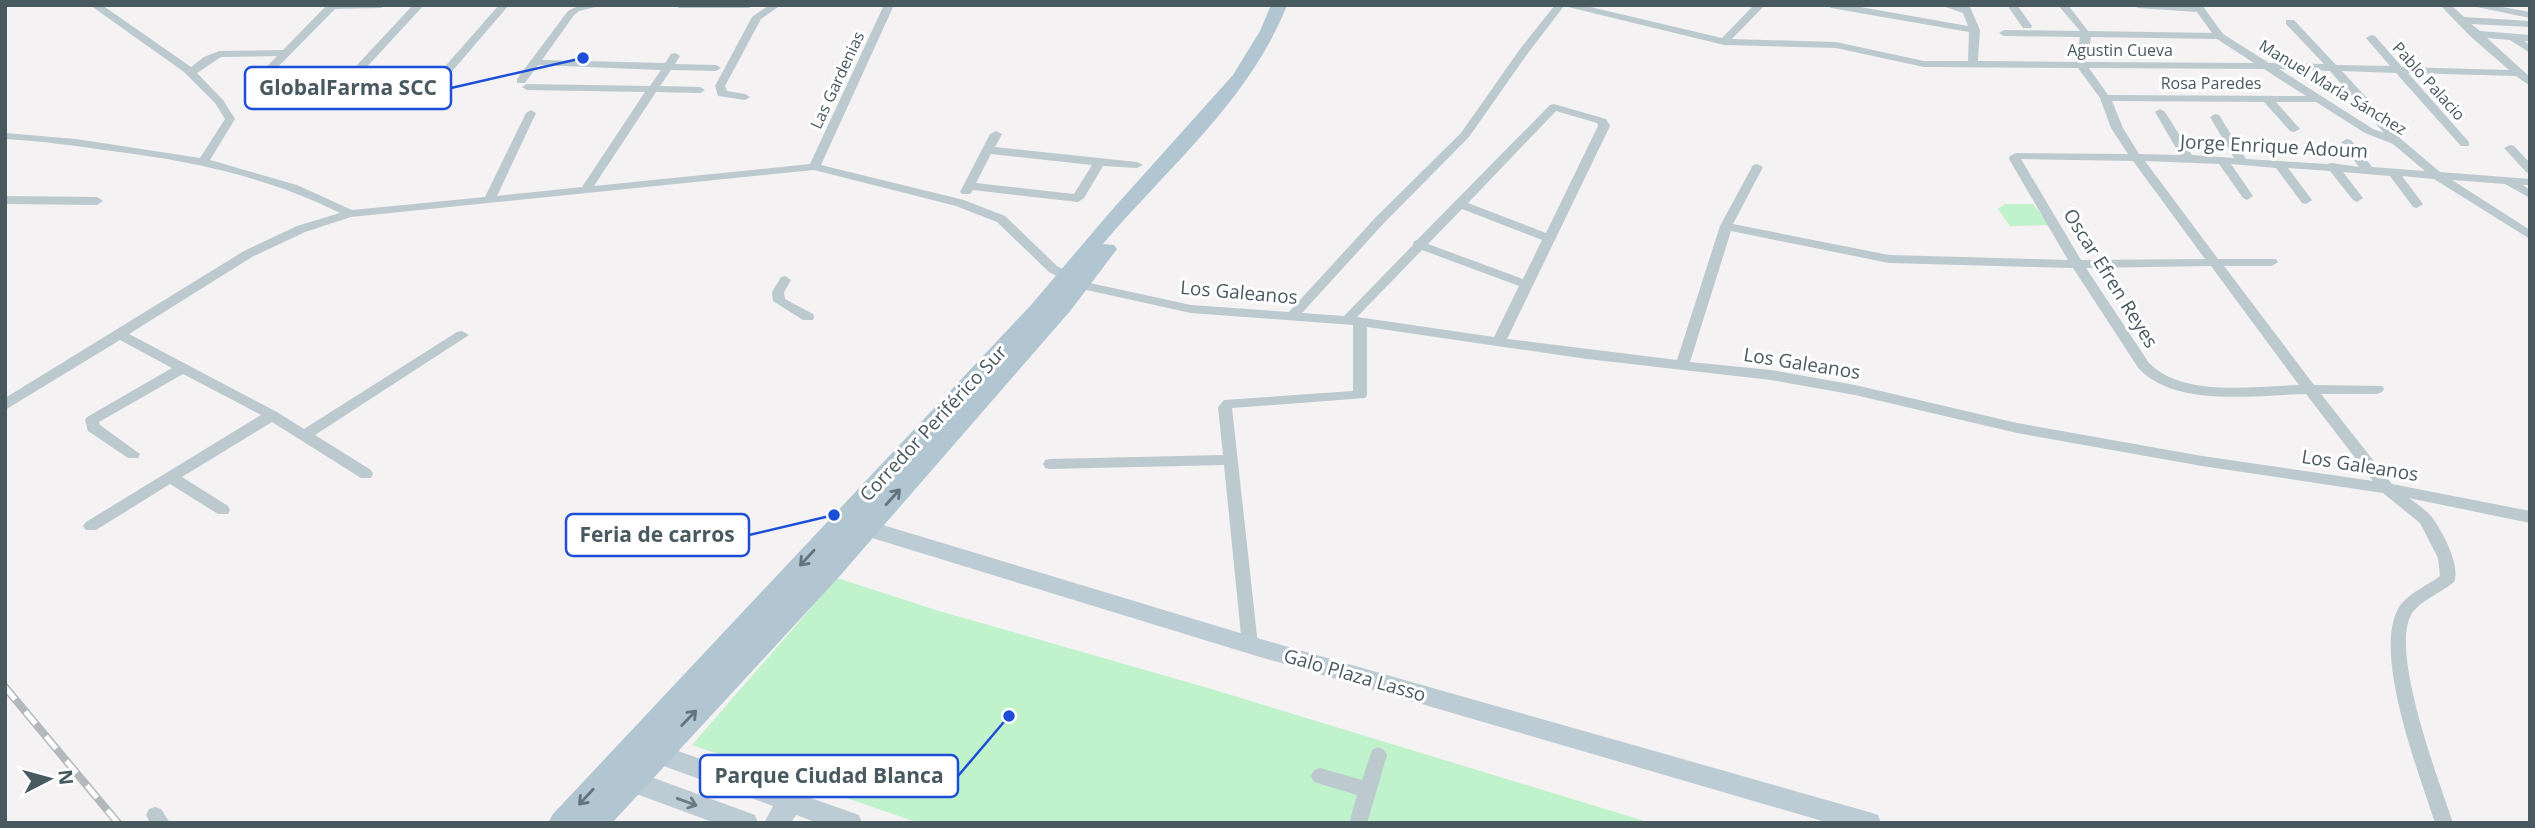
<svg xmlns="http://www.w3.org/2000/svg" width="2535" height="828" viewBox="0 0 2535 828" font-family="'Open Sans',sans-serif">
<rect width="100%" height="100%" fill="#f4f2f2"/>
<g fill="#c0f2cb">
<path d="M 2005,204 L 2033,204 L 2049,225 L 2010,226 L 1998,209 Z"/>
<path d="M 837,578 L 939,611 L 1208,688 L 1651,823 L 919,823 L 692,745 Z"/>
</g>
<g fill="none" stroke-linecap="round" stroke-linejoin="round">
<g fill="#bcc9cf" fill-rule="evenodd">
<path d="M 90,5 L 102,5 L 191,67 L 204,57 L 219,51 L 283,50 L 327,5 L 386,5 L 381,8 L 335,9 L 261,84 L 257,85 L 252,82 L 277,56 L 221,57 L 197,73 L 223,100 L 235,119 L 210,160 L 297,185 L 352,210 L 485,197 L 526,113 L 531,110 L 536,113 L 497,196 L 582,187 L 645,92 L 527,90 L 522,87 L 527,84 L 650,86 L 661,70 L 538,65 L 525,83 L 517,83 L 517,79 L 568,11 L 580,5 L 603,5 L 579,11 L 574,15 L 542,60 L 665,63 L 671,54 L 675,53 L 680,56 L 675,64 L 716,65 L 721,68 L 716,71 L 671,70 L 660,86 L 700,87 L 705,90 L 700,93 L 656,92 L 594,186 L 810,164 L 884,5 L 894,5 L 821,165 L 964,200 L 1005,216 L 1057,266 L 1090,283 L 1191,305 L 1289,312 L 1376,217 L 1461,133 L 1520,49 L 1555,5 L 1582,5 L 1722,38 L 1754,5 L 1765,5 L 1732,39 L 1836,42 L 1924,61 L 1968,61 L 1969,32 L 1831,8 L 1826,5 L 1849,5 L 1968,26 L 1963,13 L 1940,5 L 1969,5 L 1980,30 L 1978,61 L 2076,62 L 2080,37 L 2004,36 L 1999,33 L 2004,30 L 2080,31 L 2058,5 L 2068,5 L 2088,31 L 2212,33 L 2197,12 L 2138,8 L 2133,5 L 2202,5 L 2223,34 L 2269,63 L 2324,64 L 2286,24 L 2286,20 L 2294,20 L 2336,65 L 2390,66 L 2366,38 L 2371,35 L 2375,36 L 2402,67 L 2509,70 L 2470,36 L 2440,5 L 2451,5 L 2464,17 L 2530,21 L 2530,27 L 2471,24 L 2480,31 L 2530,35 L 2530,41 L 2524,41 L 2530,45 L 2530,53 L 2510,40 L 2487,38 L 2530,77 L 2530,86 L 2516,76 L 2408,73 L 2469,142 L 2469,146 L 2461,146 L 2396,73 L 2342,71 L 2376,108 L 2401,139 L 2440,172 L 2530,179 L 2530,185 L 2523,185 L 2530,190 L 2530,198 L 2505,184 L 2452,180 L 2530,230 L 2530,239 L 2434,179 L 2402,176 L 2423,204 L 2417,208 L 2413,207 L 2390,176 L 2343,172 L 2363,198 L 2357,202 L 2353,200 L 2330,171 L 2288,168 L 2312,200 L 2306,204 L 2302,203 L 2276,168 L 2231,164 L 2253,196 L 2247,200 L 2243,198 L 2219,164 L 2145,161 L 2218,259 L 2276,259 L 2278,262 L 2272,266 L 2224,266 L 2314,385 L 2382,386 L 2384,389 L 2382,392 L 2377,394 L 2321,394 L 2392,484 L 2530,511 L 2530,523 L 2409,498 C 2416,503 2425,509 2431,516 C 2442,530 2461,566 2454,582 C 2441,593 2419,601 2411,615 C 2390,653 2439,781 2453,823 L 2435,823 C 2419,773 2373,655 2398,609 C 2406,594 2427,586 2440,576 L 2438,558 L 2420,523 L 2383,493 L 2202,466 L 2017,433 L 1855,395 L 1771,380 L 1587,359 L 1367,327 L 1367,395 L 1365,398 L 1232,408 L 1258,645 L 1256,650 L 1250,652 L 1244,650 L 1242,645 L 1224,465 L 1050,469 L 1045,468 L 1043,464 L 1045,460 L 1050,459 L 1223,455 L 1218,407 L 1224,400 L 1353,391 L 1353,325 L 1191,313 L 1082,289 L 1049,272 L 997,222 L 956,206 L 814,170 L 351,217 L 305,232 L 252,257 L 129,334 L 277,412 L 304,429 L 457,332 L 462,331 L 469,335 L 315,435 L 371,470 L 373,474 L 371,478 L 361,478 L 272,422 L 182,477 L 228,506 L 230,510 L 228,514 L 218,514 L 170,484 L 96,530 L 86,530 L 83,526 L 86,522 L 261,415 L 183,374 L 99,422 L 100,425 L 140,454 L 138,458 L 128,458 L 88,431 L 85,420 L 87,417 L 172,368 L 120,340 L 5,410 L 5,398 L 244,251 L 297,226 L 340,213 C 268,177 192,161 112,151 C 77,146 41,141 5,139 L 5,133 L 76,139 L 200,158 L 225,119 L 215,103 L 184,72 ZM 1564,6 L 1724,45 L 1836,48 L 1924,67 L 2078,68 L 2100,98 L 2111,128 L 2128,154 L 2016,153 L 2010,156 L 2009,159 L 2068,260 L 1889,255 L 1733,224 L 1763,167 L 1757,164 L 1753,165 L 1720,226 L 1677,360 L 1507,339 L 1610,126 L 1606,119 L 1554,104 L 1550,105 L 1417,240 L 1414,241 L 1413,245 L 1344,316 L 1302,313 L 1384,223 L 1469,137 L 1528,53 ZM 2091,37 L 2217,39 L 2254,63 L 2087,62 ZM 2089,68 L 2264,69 L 2306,96 L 2108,95 ZM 2279,69 L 2330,71 L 2384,133 L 2373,129 ZM 2112,101 L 2264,102 L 2290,131 L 2294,132 L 2300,129 L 2276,102 L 2316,102 L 2365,133 L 2393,144 L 2425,171 L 2372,167 L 2351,140 L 2347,139 L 2341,142 L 2359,167 L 2332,163 L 2327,164 L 2246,159 L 2219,115 L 2215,114 L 2210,117 L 2234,158 L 2192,155 L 2165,112 L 2160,109 L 2155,112 L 2180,155 L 2139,154 L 2123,128 ZM 1556,111 L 1597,123 L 1598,126 L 1546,233 L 1468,203 ZM 2021,159 L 2133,161 L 2205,259 L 2081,260 ZM 1462,209 L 1542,240 L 1523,279 L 1428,244 ZM 1731,231 L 1889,263 L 2073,268 L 2139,369 C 2177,408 2256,395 2306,394 L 2373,481 L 2202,456 L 2017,423 L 1855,385 L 1771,370 L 1690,362 ZM 1422,250 L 1519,286 L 1494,337 L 1357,317 ZM 2211,266 L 2299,385 C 2253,386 2184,398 2149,363 L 2086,268 Z"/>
<path d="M 413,5 L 424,5 L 353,82 L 345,82 L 345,78 Z"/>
<path d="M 499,5 L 509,5 L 442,83 L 434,83 L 434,79 Z"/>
<path d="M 674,5 L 754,5 L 749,8 L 679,8 Z"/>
<path d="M 769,5 L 781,5 L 761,19 L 725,86 L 727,91 L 745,94 L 750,97 L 745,100 L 718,96 L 715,86 L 752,17 Z"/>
<path d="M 2007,5 L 2017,5 L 2032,26 L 2031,28 L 2023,28 Z"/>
<path d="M 2467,5 L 2491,5 L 2530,12 L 2530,18 Z"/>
<path d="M 996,131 L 1002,134 L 995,147 L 1137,162 L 1143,165 L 1137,168 L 1103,166 L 1084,198 L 1078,202 L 973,190 L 970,194 L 962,194 L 960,192 L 990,134 ZM 991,154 L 1092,165 L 1074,194 L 976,183 Z"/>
<path d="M 2510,145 L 2514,146 L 2530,163 L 2530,173 L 2526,172 L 2504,148 Z"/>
<path d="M 5,196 L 97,197 L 103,201 L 97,205 L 5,204 Z"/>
<path d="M 785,276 L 791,280 L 784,292 L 785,299 L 813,314 L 814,317 L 813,320 L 803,320 L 773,301 L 772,292 L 781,277 Z"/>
<path d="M 1378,747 L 1384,750 L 1387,755 L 1368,820 L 1367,823 L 1351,823 L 1350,820 L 1357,795 L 1314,782 L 1311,776 L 1314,770 L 1320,768 L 1362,780 L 1372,750 Z"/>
<path d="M 155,807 L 161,809 L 170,823 L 150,823 L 146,815 L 149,809 Z"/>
</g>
<g fill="#bdccd4" fill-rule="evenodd">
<path d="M 853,516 L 1250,636 L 1869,812 L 1878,815 L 1881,823 L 1829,823 L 1250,654 L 846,530 L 843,524 L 846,518 Z"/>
<path d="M 647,740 L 859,815 L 862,823 L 818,823 L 796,815 L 791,823 L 764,823 L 773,806 L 639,757 L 635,750 L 639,743 Z"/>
<path d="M 621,766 L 755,815 L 758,823 L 715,823 L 612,785 L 609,777 L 612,769 Z"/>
</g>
<path fill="#b1c6d1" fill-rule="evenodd" d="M 1271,5 L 1287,5 C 1250,100 1168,167 1103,244 L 1114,245 L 1117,249 L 1071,310 L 838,578 L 612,823 L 548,823 L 553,814 L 1031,305 L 1111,211 L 1233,75 L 1260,31 Z"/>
<g stroke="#b3b8bc" stroke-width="8">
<path id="rail" d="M 5,687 L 118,823"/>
</g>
<use href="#rail" stroke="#fff" stroke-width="5" stroke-dasharray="16" stroke-linecap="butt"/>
</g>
<defs><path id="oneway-shaft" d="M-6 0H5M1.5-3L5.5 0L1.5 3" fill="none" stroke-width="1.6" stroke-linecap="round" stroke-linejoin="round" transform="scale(1.75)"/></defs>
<g stroke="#62747c">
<use href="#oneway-shaft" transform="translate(893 497) rotate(-48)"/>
<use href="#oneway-shaft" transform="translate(807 558) rotate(133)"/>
<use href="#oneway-shaft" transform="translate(689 718) rotate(-46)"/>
<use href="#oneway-shaft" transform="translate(586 797) rotate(133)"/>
</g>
<use stroke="#6b7c83" href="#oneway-shaft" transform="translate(687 802) rotate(20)"/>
<g text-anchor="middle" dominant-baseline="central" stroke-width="6" stroke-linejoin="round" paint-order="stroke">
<g font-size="16" fill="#485960" stroke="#fff">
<text x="2120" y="50">Agustin Cueva</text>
<text transform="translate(837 80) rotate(-65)">Las Gardenias</text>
<text transform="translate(2429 81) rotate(48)">Pablo Palacio</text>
<text x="2211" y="83">Rosa Paredes</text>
<text transform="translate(2333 87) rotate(31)">Manuel María Sánchez</text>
</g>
<g font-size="19" fill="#485960" stroke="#fff">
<text transform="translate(2274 146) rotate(3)">Jorge Enrique Adoum</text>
<text transform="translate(2111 278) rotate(58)">Oscar Efren Reyes</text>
<text transform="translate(1239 292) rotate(5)">Los Galeanos</text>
<text transform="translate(1802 363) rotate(9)">Los Galeanos</text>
<text transform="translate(933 423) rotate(-47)">Corredor Periférico Sur</text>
<text transform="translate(2360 465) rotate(9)">Los Galeanos</text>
<text transform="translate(1355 675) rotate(16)">Galo Plaza Lasso</text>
</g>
</g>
<path fill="none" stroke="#1d4ed8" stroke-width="2.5" d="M583 58L451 88M834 515L749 535M1009 716L958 776"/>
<g fill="#1d4ed8" stroke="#fff" stroke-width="2.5">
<circle cx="583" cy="58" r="7"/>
<circle cx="834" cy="515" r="7"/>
<circle cx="1009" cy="716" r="7"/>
</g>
<g fill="#fff" stroke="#1d4ed8" stroke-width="2.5">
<rect x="245" y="67" width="206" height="42" rx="7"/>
<rect x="566" y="514" width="183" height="42" rx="7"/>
<rect x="700" y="755" width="258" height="42" rx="7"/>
</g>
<g font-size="21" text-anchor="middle" font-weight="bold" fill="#485960">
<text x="348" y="95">GlobalFarma SCC</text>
<text x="657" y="542">Feria de carros</text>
<text x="829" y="783">Parque Ciudad Blanca</text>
</g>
<rect width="2535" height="828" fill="none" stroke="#485960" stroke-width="14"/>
<g transform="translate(49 779) rotate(84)" stroke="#ffffff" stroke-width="5" paint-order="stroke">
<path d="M0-5L12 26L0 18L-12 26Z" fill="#485960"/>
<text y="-10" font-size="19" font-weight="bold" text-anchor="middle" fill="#485960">N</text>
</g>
</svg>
